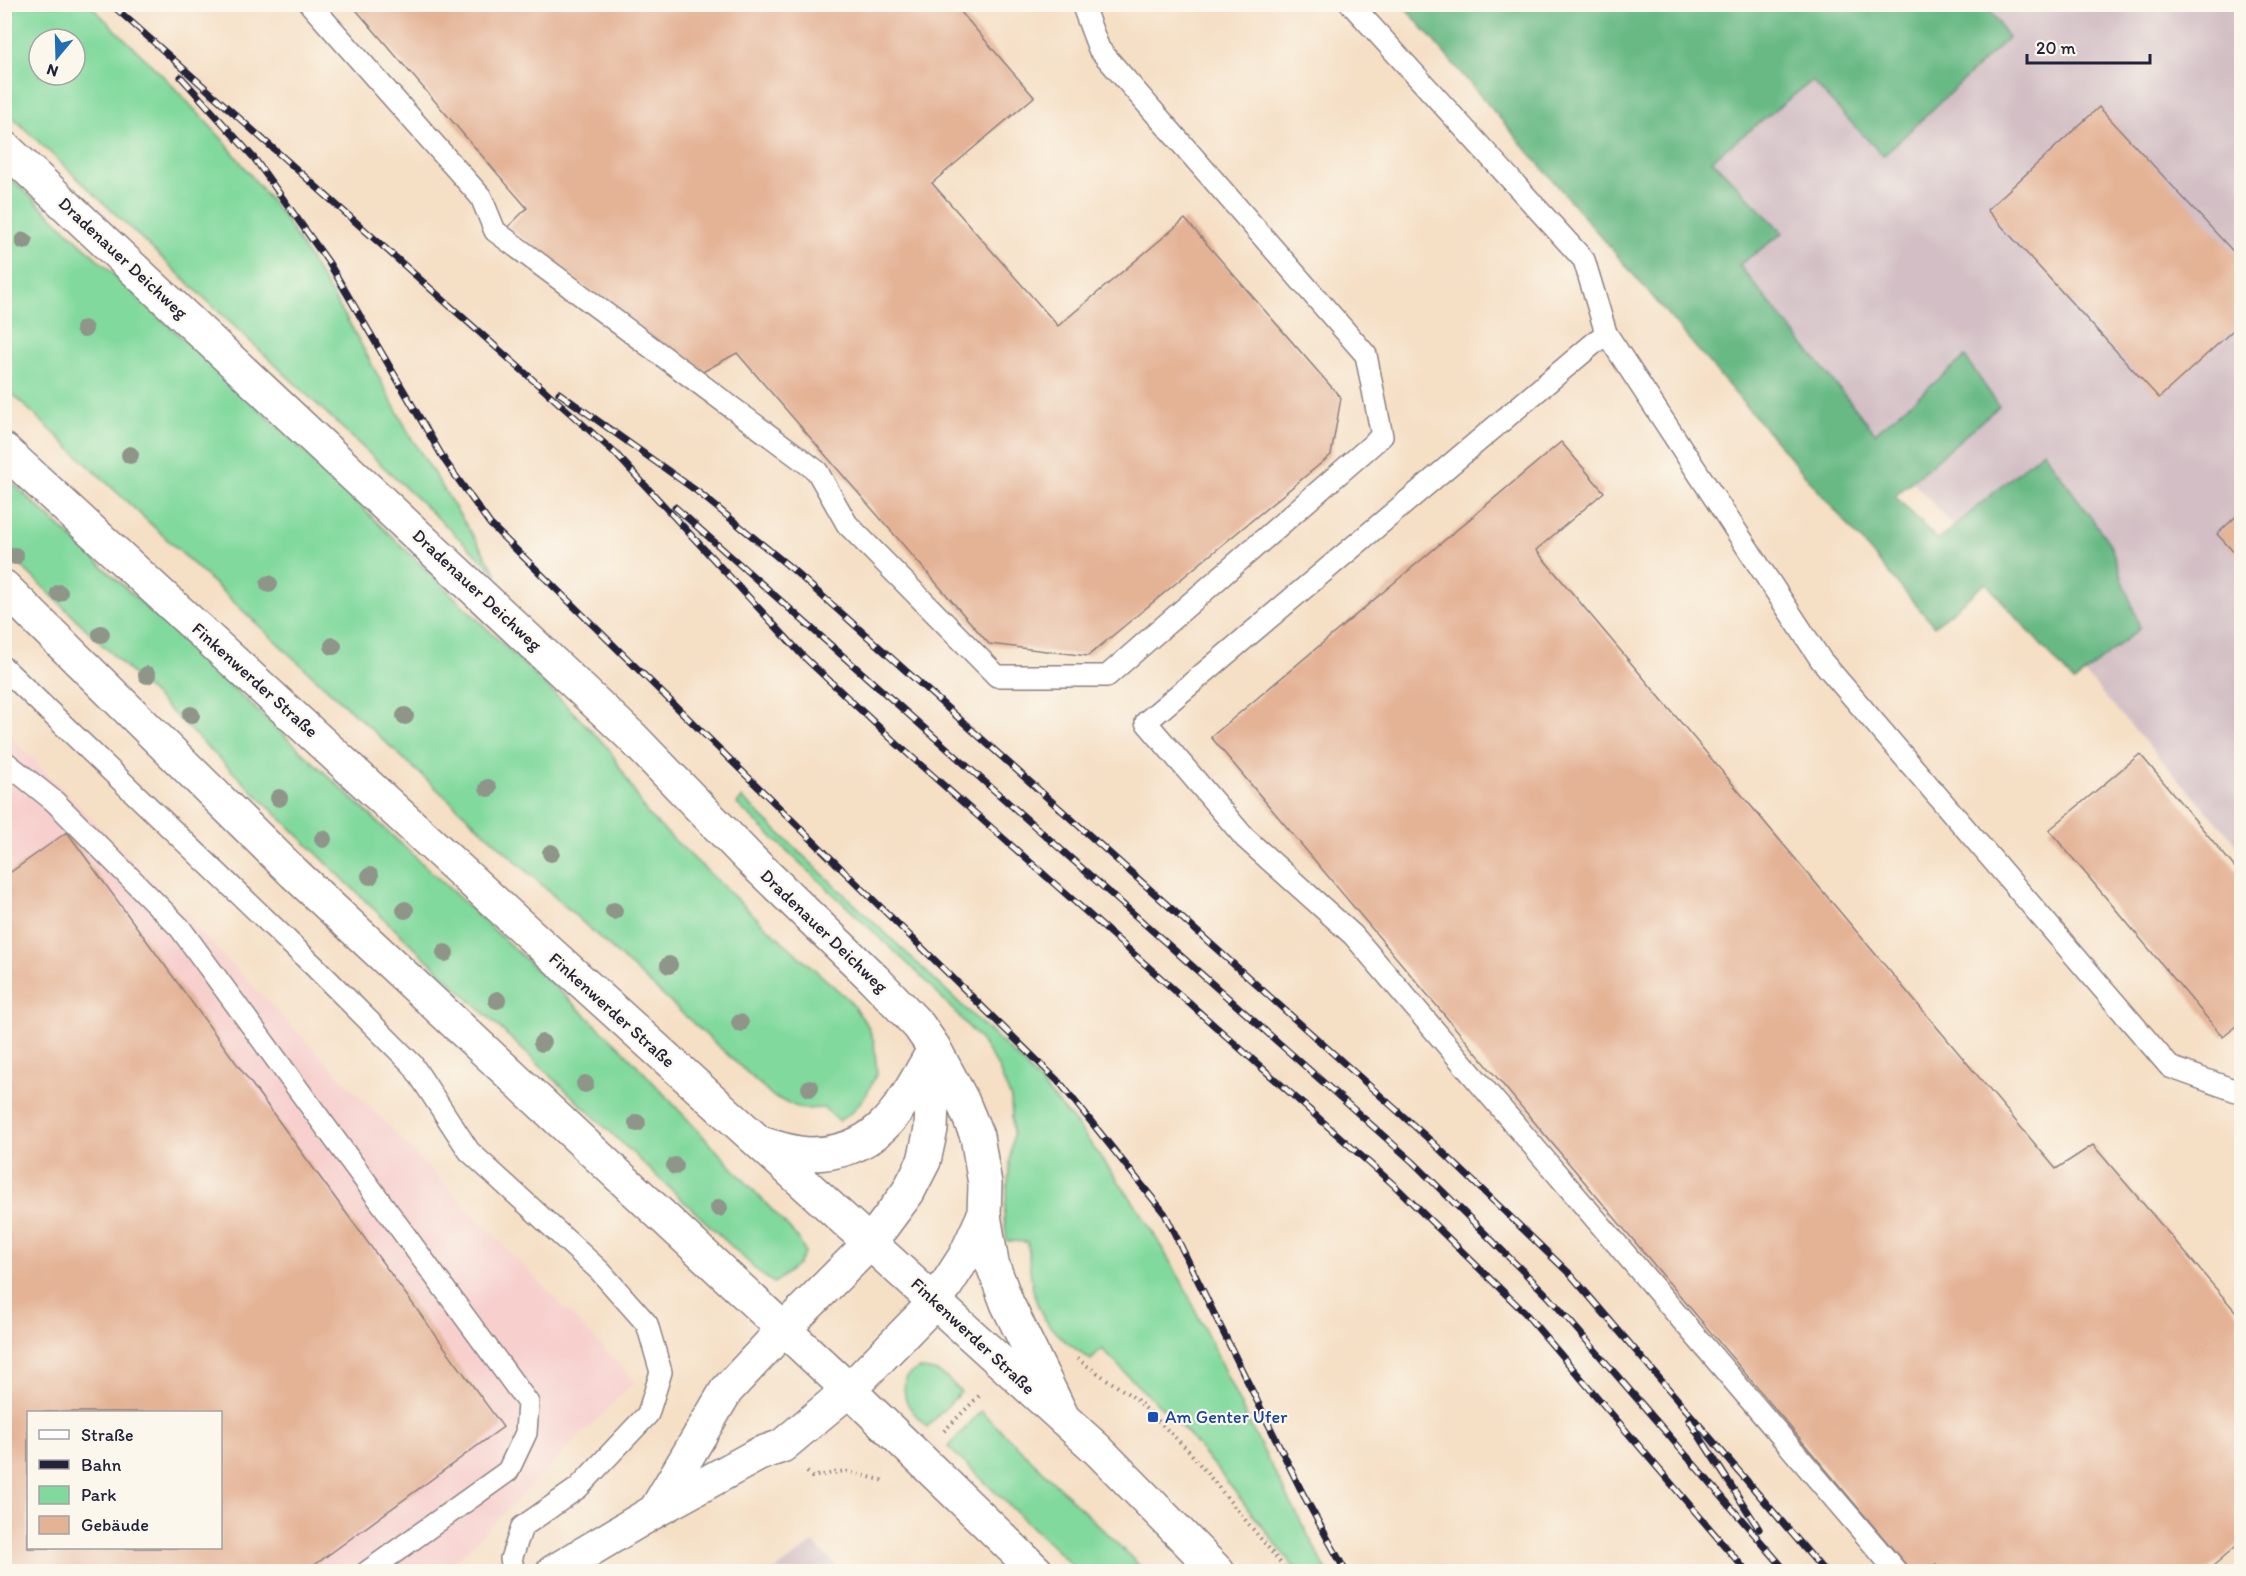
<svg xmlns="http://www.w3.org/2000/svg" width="2246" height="1576" viewBox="0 0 2246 1576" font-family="Itim,sans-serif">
<rect width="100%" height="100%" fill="#fbf7ec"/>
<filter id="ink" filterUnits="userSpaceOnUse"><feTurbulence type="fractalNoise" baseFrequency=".0167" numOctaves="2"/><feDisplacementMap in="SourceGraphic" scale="12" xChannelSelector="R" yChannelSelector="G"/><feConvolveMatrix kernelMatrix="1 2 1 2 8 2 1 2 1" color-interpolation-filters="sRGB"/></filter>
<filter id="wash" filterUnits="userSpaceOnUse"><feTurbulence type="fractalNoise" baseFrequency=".008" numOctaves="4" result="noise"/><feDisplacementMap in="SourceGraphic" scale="24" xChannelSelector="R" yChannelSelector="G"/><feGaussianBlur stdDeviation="1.35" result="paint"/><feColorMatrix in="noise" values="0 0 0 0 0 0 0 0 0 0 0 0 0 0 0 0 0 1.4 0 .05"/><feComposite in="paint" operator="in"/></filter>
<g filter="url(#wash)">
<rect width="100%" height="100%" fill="#f5dfc5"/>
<path fill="#f7d0ce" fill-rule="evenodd" d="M 4,729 L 635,1381 L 446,1571 L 5,1571 ZM 28,1412 L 220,1412 L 220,1548 L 28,1548 Z"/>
<g fill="#d2bec4">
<path d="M 1486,5 L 2241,5 L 2241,849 L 1654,191 Z"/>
<path d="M 813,1543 L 842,1571 L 774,1571 Z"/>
</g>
<g fill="#81d99d" stroke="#527e6c" stroke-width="1.5" fill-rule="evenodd">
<path d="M 4,5 L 90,5 L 167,80 L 223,140 L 285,219 L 351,326 L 412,439 L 497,574 L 5,110 ZM 39,39 L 75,39 L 75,75 L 39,75 Z"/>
<path d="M 4,172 L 292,440 L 574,713 L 609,749 L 648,815 L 762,923 L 849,1000 L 868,1026 L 874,1042 L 877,1073 L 866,1095 L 853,1111 L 839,1121 L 824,1108 L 802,1109 L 774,1097 L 288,653 L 5,387 Z"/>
<path d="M 5,476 L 622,1049 L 797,1237 L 805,1252 L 798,1265 L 774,1283 L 762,1275 L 382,917 L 5,550 Z"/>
<path d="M 742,798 L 1022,1062 L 1077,1125 L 1140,1211 L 1181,1280 L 1255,1435 L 1327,1571 L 1297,1571 L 1225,1479 L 1174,1418 L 1138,1386 L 1102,1349 L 1091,1360 C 1080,1351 1067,1344 1057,1334 C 1031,1310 1030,1276 1028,1242 L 1007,1241 L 1004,1218 L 1013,1135 L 1011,1099 L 997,1065 L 979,1038 L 924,979 L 737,804 Z"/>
<path d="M 918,1369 C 940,1369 946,1377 961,1392 L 927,1427 C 911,1410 901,1403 905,1378 Z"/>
<path d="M 981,1411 L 1143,1569 L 1146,1571 L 1078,1571 L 948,1447 Z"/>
</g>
<path fill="#68b984" stroke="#456e60" stroke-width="1.5" d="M 1403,5 L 1987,5 L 2008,38 L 1883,156 L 1812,81 L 1712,160 L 1783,233 L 1739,265 L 1875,433 L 1965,357 L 1999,406 L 1895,496 L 1938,540 L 2043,451 L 2110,544 L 2140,628 L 2074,682 L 1986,583 L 1934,626 Z"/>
<g id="blocks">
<g fill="#e4b396" fill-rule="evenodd">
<path d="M 351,4 L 954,4 L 1034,97 L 932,183 L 1058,326 L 1185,219 L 1341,398 L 1331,455 L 1088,656 L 989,644 L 737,353 L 697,375 L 508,227 L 527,208 Z"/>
<path d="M 2099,107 L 2242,261 L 2242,322 L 2159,398 L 1987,210 Z"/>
<path d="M 1561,442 L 1604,492 L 1536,550 L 2056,1169 L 2093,1145 L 2242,1319 L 2242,1541 L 2206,1572 L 1941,1572 L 1936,1565 L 1930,1572 L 1912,1572 L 1211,737 Z"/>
<path d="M 2242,511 L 2242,561 L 2217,534 Z"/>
<path d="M 2140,754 L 2242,876 L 2242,1022 L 2223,1037 L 2049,830 Z"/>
<path d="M 67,832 L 503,1427 L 305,1572 L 4,1572 L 4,877 ZM 28,1412 L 220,1412 L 220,1548 L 28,1548 Z"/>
</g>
</g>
</g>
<g filter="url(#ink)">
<use href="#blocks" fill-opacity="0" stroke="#8c8080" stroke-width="1.5"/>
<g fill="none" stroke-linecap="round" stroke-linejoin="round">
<g stroke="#8c8080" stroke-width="24">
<g id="lane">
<path d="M 310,4 L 481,197 L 495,231 L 817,471 L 847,524 L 997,676 L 1107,676 L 1382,436 L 1366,355 L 1099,49 L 1082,4"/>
<path d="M 1351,4 L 1584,260 L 1606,333 L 1821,660 L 2170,1067 L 2242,1093"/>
<path d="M 1606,333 L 1146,722 L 1245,838 L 1353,935 L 1897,1572"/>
<path d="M 4,668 L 314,966 L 412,1064 L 469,1151 L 600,1271 L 647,1324 L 661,1372 L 648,1414 L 578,1488 L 522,1527 L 511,1559 L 514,1572"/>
<path d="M 4,761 L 54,801 L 180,928 L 528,1403 L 526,1433 L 508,1471 L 367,1572"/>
</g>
</g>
<g stroke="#8c8080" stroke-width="36">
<g id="street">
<path d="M 655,1511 L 726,1391 L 783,1330"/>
<path d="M 553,1572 L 655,1511 L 759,1454 L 782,1446 L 849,1390"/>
</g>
</g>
<g stroke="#8c8080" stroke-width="36">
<g id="secondary">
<path d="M 4,147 L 632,737 L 750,859 L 874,979 L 919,1026 L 934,1048 L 962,1100 L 977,1136 L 985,1184 L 984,1215 L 992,1263 L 1007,1303 L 1063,1418"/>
<path d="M 4,450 L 525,930 L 1098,1450 L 1218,1572"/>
<path d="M 4,587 L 294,873 L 849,1390 L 1037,1572"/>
<path d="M 760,1143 C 775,1147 794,1154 810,1154 C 879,1154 901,1107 931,1055"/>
<path d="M 783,1330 L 870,1243 L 908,1192 L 924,1161 L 931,1129 L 934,1049"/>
<path d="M 849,1390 L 936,1301 L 965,1256 L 984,1215"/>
</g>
</g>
<g stroke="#8c8080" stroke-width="4" stroke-dasharray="1.5 4.5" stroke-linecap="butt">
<path d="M 1077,1359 L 1136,1399 L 1188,1450 L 1288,1572"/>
<path d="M 944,1431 L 981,1394"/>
<path d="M 807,1472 L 812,1477 L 844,1471 L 886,1481"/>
</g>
<use href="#lane" stroke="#fff" stroke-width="21"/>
<use href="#street" stroke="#fff" stroke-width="33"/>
<use href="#secondary" stroke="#fff" stroke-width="33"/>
<g stroke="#22223b" stroke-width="7">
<g id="rail">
<path d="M 111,4 L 615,453 L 803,656 L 897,744 L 1394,1185 L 1525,1313 L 1747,1572"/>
<path d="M 181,77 L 254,158 L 329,263 L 445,461 L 490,524 L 1061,1084 L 1165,1214 L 1303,1494 L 1346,1572"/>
<path d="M 559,393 L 698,492 L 791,568 L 1431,1141 L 1571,1275 L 1825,1572"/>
<path d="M 675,507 L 1413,1162 L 1549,1297 L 1787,1572"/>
<path d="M 1689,1420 L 1759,1529"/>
</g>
</g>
<use href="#rail" stroke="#fbf7ec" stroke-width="4.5" stroke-dasharray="14" stroke-linecap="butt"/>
</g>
<g fill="#909589">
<circle cx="24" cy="241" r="9"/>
<circle cx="84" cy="329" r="9"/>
<circle cx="130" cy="455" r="9"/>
<circle cx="15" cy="556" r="9"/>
<circle cx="269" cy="584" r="9"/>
<circle cx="59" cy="593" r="9"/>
<circle cx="101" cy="634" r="9"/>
<circle cx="333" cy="646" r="9"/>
<circle cx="147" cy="675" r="9"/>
<circle cx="191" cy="715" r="9"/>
<circle cx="405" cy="716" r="9"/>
<circle cx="488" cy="788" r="9"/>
<circle cx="279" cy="798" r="9"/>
<circle cx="323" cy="839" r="9"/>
<circle cx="551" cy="853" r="9"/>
<circle cx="370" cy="876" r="9"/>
<circle cx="405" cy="910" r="9"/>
<circle cx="614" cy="911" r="9"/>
<circle cx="445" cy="953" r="9"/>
<circle cx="669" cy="965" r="9"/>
<circle cx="497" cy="1000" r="9"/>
<circle cx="740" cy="1023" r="9"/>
<circle cx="542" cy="1043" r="9"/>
<circle cx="585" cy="1084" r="9"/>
<circle cx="810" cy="1088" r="9"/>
<circle cx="637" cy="1123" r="9"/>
<circle cx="675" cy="1166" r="9"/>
<circle cx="719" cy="1208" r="9"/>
</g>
</g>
<rect fill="#1a4fb4" stroke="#fbf7ec" stroke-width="2" x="1147" y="1411" width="12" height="12" rx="3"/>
<g text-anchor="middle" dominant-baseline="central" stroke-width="4.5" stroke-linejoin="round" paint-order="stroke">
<g font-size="18" fill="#22223b" stroke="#fbf7ec">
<text transform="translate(123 258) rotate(43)">Dradenauer Deichweg</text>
<text transform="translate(477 590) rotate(43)">Dradenauer Deichweg</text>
<text transform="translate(255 680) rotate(42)">Finkenwerder Straße</text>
<text transform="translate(824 931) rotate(44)">Dradenauer Deichweg</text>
<text transform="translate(612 1010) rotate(42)">Finkenwerder Straße</text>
<text transform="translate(973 1336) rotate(43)">Finkenwerder Straße</text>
</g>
<g font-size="18" fill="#164399" stroke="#fbf7ec" text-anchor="start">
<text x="1165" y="1417">Am Genter Ufer</text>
</g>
</g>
<rect width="2246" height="1576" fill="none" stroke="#fbf7ec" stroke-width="24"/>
<rect x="27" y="1411" width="195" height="138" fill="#fbf7ec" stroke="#a4a2a5" stroke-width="1.5"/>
<rect x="39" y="1430" width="30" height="9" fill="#ffffff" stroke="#a4a2a5" stroke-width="1.5"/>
<text x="81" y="1441" font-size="18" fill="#22223b">Straße</text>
<rect x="39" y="1460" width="30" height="9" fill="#22223b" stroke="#a4a2a5" stroke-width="1.5"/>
<text x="81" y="1471" font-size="18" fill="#22223b">Bahn</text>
<rect x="39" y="1486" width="30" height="18" fill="#81d99d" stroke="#a4a2a5" stroke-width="1.5"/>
<text x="81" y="1501" font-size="18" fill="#22223b">Park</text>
<rect x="39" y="1516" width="30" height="18" fill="#e4b396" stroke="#a4a2a5" stroke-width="1.5"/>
<text x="81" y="1531" font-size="18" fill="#22223b">Gebäude</text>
<g transform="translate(57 57) rotate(199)"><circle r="28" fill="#fbf7ec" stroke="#a4a2a5" stroke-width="1.5"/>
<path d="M0-4.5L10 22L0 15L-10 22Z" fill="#1f6fb2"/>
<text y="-9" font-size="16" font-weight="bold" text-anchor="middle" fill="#22223b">N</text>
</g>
<path d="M2027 54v9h123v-9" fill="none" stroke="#22223b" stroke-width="3"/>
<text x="2036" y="54" font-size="18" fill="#22223b" stroke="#fbf7ec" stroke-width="4.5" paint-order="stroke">20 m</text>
</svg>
